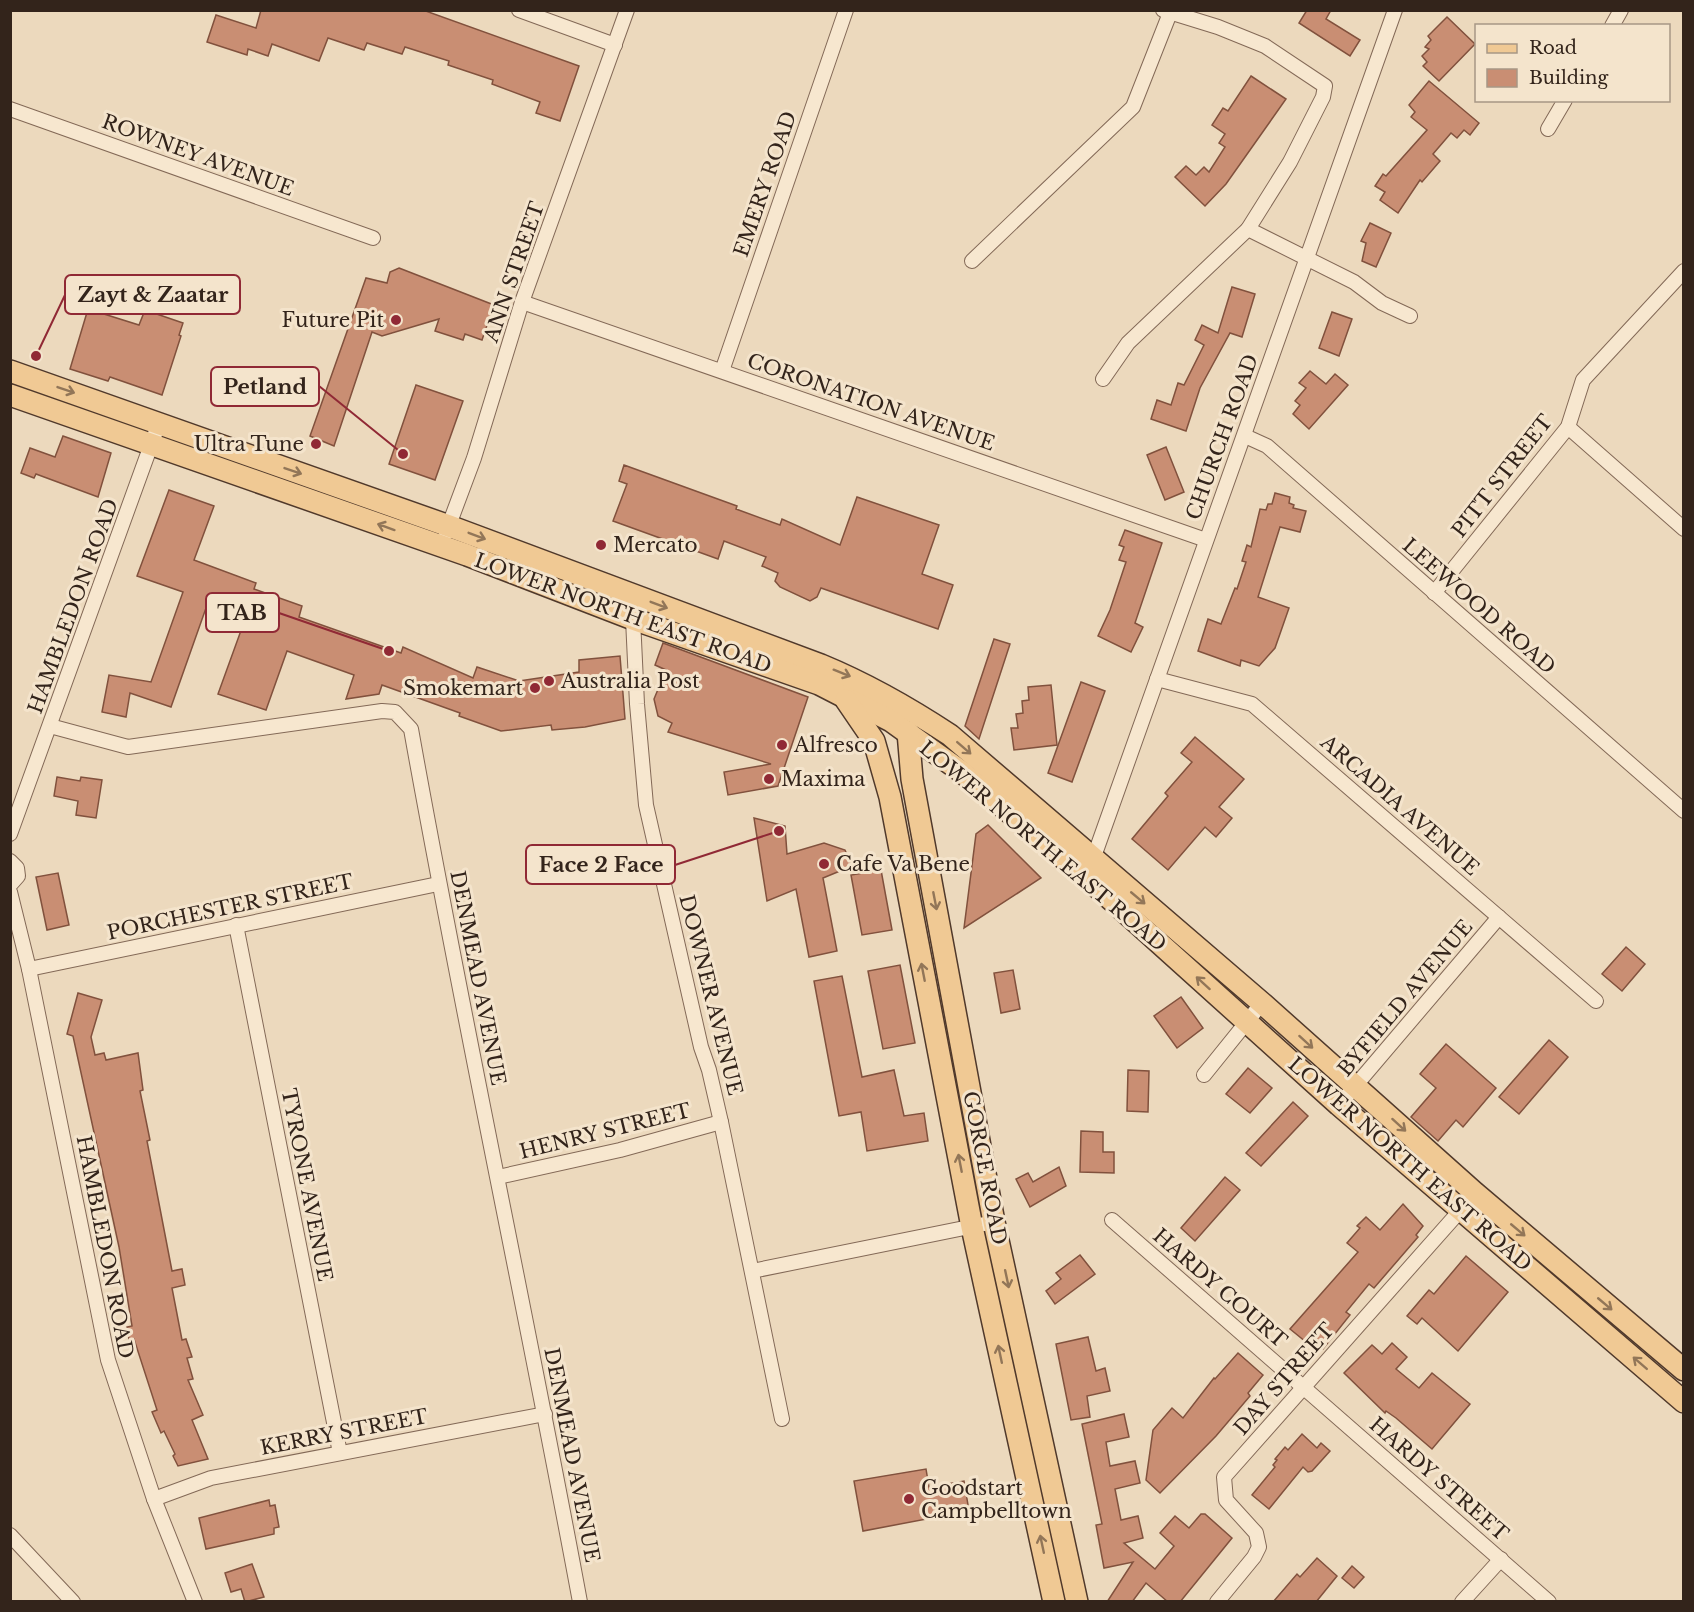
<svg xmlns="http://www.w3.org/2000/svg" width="1694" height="1612" viewBox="0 0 1694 1612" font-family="'Libre Baskerville',serif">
<rect width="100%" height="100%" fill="#ecd9bd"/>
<g fill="#c98e73" stroke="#81513d" stroke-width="1.5">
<path d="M 261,10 L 423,10 L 579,66 L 560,121 L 536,113 L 540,102 L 492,84 L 493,80 L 448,65 L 449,61 L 405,47 L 402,54 L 367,43 L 364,50 L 328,38 L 319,61 L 272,44 L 268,56 L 248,49 L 247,55 L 207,42 L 216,15 L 256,28 Z"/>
<path d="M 1307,10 L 1331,10 L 1326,19 L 1360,40 L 1350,56 L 1299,23 Z"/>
<path d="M 1447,17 L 1475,44 L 1439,81 L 1423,66 L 1427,62 L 1422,56 L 1429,49 L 1425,47 L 1431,40 L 1428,36 Z"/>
<path d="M 1251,76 L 1286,99 L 1226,184 L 1205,206 L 1175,177 L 1186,166 L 1196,175 L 1204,167 L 1209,172 L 1225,147 L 1219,143 L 1225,134 L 1212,125 L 1223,108 L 1228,111 Z"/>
<path d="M 1429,81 L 1479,123 L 1470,135 L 1464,130 L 1457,138 L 1451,133 L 1433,154 L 1440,161 L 1422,182 L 1420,180 L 1398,213 L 1380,200 L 1385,192 L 1375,186 L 1383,174 L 1386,176 L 1427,130 L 1411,117 L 1415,112 L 1409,105 Z"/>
<path d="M 1370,223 L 1391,233 L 1376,267 L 1362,261 L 1366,243 L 1361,241 Z"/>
<path d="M 399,268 L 494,305 L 482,340 L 465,334 L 463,340 L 435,331 L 439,319 L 382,336 L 372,332 L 334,446 L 310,436 L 366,278 L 387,283 L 390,272 Z"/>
<path d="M 1232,287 L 1255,294 L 1242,337 L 1230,333 L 1200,388 L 1186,431 L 1151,419 L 1157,400 L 1171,405 L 1178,383 L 1184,385 L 1204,345 L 1195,340 L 1202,325 L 1218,333 Z"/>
<path d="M 88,309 L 139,325 L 145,310 L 183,323 L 179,335 L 181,336 L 162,395 L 110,377 L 108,381 L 70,369 Z"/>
<path d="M 1332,312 L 1352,319 L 1339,356 L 1319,348 Z"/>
<path d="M 1310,371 L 1326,384 L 1335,374 L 1348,385 L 1309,429 L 1293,414 L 1300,405 L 1295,401 L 1306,388 L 1299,383 Z"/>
<path d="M 416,385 L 463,401 L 435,480 L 389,464 Z"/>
<path d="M 63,436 L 111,453 L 98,497 L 36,474 L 34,478 L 21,473 L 30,448 L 55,457 Z"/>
<path d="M 1166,447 L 1184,492 L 1165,500 L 1147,455 Z"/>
<path d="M 624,465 L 737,506 L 736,509 L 780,525 L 782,519 L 840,545 L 857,497 L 939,525 L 922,574 L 953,585 L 938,629 L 821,588 L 817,597 L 810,601 L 780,587 L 775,581 L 778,573 L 762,566 L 766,557 L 724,541 L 718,559 L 613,521 L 627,484 L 619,481 Z"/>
<path d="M 169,490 L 214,506 L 194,560 L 256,583 L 254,589 L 302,606 L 299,617 L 401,653 L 403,647 L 473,678 L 477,667 L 519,681 L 579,672 L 579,660 L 620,656 L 625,719 L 585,727 L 552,730 L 551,725 L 501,731 L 459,716 L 460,713 L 382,685 L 379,694 L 346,699 L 354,675 L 287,651 L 266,710 L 218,694 L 243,625 L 206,608 L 171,707 L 130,693 L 126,717 L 102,712 L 109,675 L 151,682 L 183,592 L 137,576 Z"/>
<path d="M 1275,493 L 1290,497 L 1289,503 L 1294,505 L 1293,508 L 1306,511 L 1300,532 L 1280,527 L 1258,597 L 1289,608 L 1275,648 L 1259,666 L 1241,660 L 1240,666 L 1198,651 L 1208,619 L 1221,624 L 1235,588 L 1237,589 L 1246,562 L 1242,561 L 1247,545 L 1251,547 L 1260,509 L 1266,510 L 1268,504 L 1272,504 Z"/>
<path d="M 1125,530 L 1162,543 L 1135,623 L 1143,627 L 1131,652 L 1098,636 L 1110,610 L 1126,562 L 1119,560 L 1124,547 L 1119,545 Z"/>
<path d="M 994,639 L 1010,644 L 979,739 L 965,726 Z"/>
<path d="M 663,643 L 808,697 L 778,786 L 728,795 L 724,772 L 771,764 L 668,732 L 672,723 L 658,716 L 654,699 L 666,670 L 655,665 Z"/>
<path d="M 1081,682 L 1105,691 L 1072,782 L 1048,773 Z"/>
<path d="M 1051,685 L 1057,745 L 1014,750 L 1011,728 L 1018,728 L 1016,714 L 1023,713 L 1022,701 L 1029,700 L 1028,687 Z"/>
<path d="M 1195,737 L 1244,779 L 1219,807 L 1232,818 L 1216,837 L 1205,827 L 1168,870 L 1132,839 L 1168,796 L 1165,793 L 1192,762 L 1181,753 Z"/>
<path d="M 57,777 L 80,781 L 81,777 L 102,780 L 96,818 L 76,815 L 78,801 L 54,796 Z"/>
<path d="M 754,818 L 785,826 L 787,854 L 824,843 L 845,850 L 852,866 L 823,878 L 837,951 L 809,957 L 796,889 L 767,901 Z"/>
<path d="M 988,825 L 1041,878 L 964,928 L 976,834 Z"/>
<path d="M 881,870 L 892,930 L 862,935 L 851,875 Z"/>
<path d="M 58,873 L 69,925 L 47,930 L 36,877 Z"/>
<path d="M 1626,947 L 1645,964 L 1622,991 L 1602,974 Z"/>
<path d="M 900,965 L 915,1043 L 883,1049 L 868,971 Z"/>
<path d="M 1013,970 L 1020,1009 L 1001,1013 L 994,973 Z"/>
<path d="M 842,976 L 862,1077 L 894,1070 L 904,1116 L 924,1113 L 928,1141 L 867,1151 L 861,1112 L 839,1116 L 814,981 Z"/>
<path d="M 78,993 L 102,1000 L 91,1037 L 95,1055 L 104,1053 L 106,1060 L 138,1053 L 143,1090 L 140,1091 L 150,1140 L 147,1141 L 172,1271 L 182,1269 L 185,1285 L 172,1288 L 182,1340 L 186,1339 L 192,1357 L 187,1358 L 193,1379 L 188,1380 L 203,1415 L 192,1420 L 208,1459 L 178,1466 L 173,1456 L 175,1454 L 164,1431 L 161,1433 L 152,1412 L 157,1410 L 134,1339 L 129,1340 L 127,1327 L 132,1326 L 119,1247 L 73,1036 L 67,1034 Z"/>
<path d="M 1181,997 L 1203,1028 L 1177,1048 L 1154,1016 Z"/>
<path d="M 1549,1040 L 1568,1057 L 1519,1114 L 1499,1097 Z"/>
<path d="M 1446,1044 L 1496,1088 L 1463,1127 L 1456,1120 L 1438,1141 L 1411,1117 L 1436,1088 L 1420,1074 Z"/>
<path d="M 1248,1068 L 1272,1088 L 1250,1113 L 1226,1094 Z"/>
<path d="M 1128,1070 L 1149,1071 L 1148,1112 L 1127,1111 Z"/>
<path d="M 1293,1102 L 1308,1116 L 1261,1166 L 1246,1153 Z"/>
<path d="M 1081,1131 L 1103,1132 L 1103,1152 L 1114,1152 L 1114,1173 L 1080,1172 Z"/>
<path d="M 1059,1167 L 1066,1186 L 1030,1207 L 1016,1179 L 1028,1173 L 1033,1182 Z"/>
<path d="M 1225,1177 L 1240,1190 L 1195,1241 L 1181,1228 Z"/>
<path d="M 1403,1204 L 1423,1226 L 1416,1235 L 1418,1237 L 1374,1288 L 1369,1284 L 1346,1312 L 1350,1315 L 1323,1349 L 1310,1338 L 1306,1342 L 1290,1329 L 1358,1252 L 1347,1243 L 1360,1228 L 1357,1226 L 1366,1217 L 1380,1230 Z"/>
<path d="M 1080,1255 L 1095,1274 L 1055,1304 L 1046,1291 L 1061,1279 L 1056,1273 Z"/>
<path d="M 1466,1256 L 1508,1292 L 1458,1351 L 1422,1318 L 1417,1324 L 1407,1316 L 1429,1290 L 1434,1294 Z"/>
<path d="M 1088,1337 L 1096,1371 L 1105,1368 L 1110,1391 L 1087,1396 L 1090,1417 L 1071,1420 L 1056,1344 Z"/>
<path d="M 1392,1343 L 1407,1357 L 1396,1369 L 1419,1388 L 1432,1373 L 1470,1404 L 1432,1449 L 1396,1418 L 1386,1411 L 1385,1413 L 1344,1373 L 1372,1345 L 1382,1354 Z"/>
<path d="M 1238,1353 L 1263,1375 L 1248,1393 L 1250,1396 L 1216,1436 L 1160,1493 L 1146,1480 L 1153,1430 L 1172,1408 L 1183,1418 L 1214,1378 L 1215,1379 Z"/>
<path d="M 1124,1414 L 1129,1437 L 1106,1442 L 1110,1466 L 1135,1461 L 1140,1483 L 1115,1489 L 1121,1520 L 1138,1516 L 1143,1538 L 1124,1543 L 1155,1569 L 1174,1546 L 1160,1533 L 1175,1516 L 1189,1528 L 1201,1514 L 1205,1514 L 1232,1538 L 1180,1602 L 1168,1602 L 1146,1583 L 1132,1602 L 1107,1602 L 1133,1562 L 1104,1568 L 1096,1525 L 1102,1524 L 1082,1424 Z"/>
<path d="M 1302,1434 L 1317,1448 L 1321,1443 L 1330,1451 L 1312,1471 L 1308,1472 L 1303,1467 L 1269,1509 L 1252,1495 L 1275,1467 L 1273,1465 L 1277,1460 L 1275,1459 L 1285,1447 L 1288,1450 Z"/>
<path d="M 926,1469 L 929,1487 L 964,1481 L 969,1511 L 863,1531 L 854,1481 Z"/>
<path d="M 269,1500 L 270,1506 L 275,1505 L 279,1527 L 274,1528 L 274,1534 L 206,1549 L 199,1518 Z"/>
<path d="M 1317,1558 L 1337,1576 L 1316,1602 L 1273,1602 L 1297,1574 L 1300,1577 Z"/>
<path d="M 252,1564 L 264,1597 L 245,1602 L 241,1589 L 231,1592 L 225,1573 Z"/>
<path d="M 1352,1566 L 1364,1577 L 1354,1588 L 1342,1578 Z"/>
</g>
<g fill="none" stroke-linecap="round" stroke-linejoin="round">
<g stroke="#836957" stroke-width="16">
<g id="minor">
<path d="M 519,10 L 615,45"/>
<path d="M 1163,10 L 1218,27 L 1265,46 L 1325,86 L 1323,97 L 1290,162 L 1248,229 L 1354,282 L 1382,303 L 1410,316"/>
<path d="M 1612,26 L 1621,10"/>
<path d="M 10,109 L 373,238"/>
<path d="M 1548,129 L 1565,100"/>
<path d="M 972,261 L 1133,107 L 1170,13"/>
<path d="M 522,302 L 1206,540"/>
<path d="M 722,371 L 846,10"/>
<path d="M 1103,379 L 1128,343 L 1248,229"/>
<path d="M 1568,427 L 1684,529"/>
<path d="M 1245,436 L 1267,446 L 1684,811"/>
<path d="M 446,533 L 474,458 L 522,302 L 627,10"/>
<path d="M 1434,593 L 1568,427 L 1583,380 L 1684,271"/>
<path d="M 633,619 L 637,704 L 646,805 L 701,1047 L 709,1070 L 721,1122 L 782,1419"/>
<path d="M 1157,679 L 1252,704 L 1596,1001"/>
<path d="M 50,726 L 128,747 L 382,711 L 395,712 L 411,729 C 463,1021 526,1310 580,1602"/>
<path d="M 10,834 L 159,423"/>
<path d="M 10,861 L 17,868 L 18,876 L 10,885"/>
<path d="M 1091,865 L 1395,10"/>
<path d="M 10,892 L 29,969 L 108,1360 L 154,1499 L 195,1602"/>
<path d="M 236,925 L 340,1453"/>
<path d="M 29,969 L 438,884"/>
<path d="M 1204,1075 L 1262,1003"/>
<path d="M 1339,1105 L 1499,917"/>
<path d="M 498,1177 L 620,1150 L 721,1122"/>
<path d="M 1112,1220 L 1549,1602"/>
<path d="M 752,1271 L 994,1222"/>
<path d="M 154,1499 L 211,1478 L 545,1414"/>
<path d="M 10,1535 L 73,1602"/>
<path d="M 1217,1602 L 1254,1557 L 1259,1547 L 1256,1533 L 1226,1500 L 1224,1477 L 1466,1204"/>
<path d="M 1462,1602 L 1501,1559"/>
</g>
</g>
<g stroke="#50392b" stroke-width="24">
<g id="primary">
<path d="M 10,371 L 449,526 L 821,665 C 867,684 909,708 950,735 L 1262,1003 L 1475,1193 L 1684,1370"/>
<path d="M 10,395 L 467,555 L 633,619 L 819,684 L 891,721 L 962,772 L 1086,877 L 1339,1105 L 1684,1402"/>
<path d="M 846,700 L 874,741 L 890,797 L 972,1227 L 1054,1602"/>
<path d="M 908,732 L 912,779 L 994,1222 L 1077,1602"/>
</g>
</g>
<use href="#minor" stroke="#f7e7cf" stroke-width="14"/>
<use href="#primary" stroke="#f0c994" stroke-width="21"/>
</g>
<defs><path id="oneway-shaft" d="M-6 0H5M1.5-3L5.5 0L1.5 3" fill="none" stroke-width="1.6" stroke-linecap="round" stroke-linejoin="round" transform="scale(1.5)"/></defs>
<g stroke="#927658">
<use href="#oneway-shaft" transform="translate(66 390) rotate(19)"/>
<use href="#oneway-shaft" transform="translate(293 471) rotate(19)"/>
<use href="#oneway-shaft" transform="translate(386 527) rotate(-160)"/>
<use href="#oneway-shaft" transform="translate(477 536) rotate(21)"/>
<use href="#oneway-shaft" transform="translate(659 605) rotate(21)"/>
<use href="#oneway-shaft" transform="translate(842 673) rotate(22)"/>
<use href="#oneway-shaft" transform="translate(964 748) rotate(41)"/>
<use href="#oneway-shaft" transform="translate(1138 898) rotate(40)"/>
<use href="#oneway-shaft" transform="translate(935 901) rotate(79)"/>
<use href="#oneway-shaft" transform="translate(923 972) rotate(-101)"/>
<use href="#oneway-shaft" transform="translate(1203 983) rotate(-138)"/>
<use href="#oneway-shaft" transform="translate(1306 1042) rotate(42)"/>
<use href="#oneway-shaft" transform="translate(1399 1125) rotate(42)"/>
<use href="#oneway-shaft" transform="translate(960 1163) rotate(-101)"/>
<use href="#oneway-shaft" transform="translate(1518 1230) rotate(40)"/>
<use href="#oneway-shaft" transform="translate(1007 1279) rotate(78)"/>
<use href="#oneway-shaft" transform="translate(1605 1304) rotate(40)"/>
<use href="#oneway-shaft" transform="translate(1000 1354) rotate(-102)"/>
<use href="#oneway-shaft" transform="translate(1640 1363) rotate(-139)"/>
<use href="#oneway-shaft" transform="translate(1042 1544) rotate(-102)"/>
</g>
<g fill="#902935" stroke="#f4e4cc" stroke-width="2">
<circle cx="396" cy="320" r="6"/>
<circle cx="316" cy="444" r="6"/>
<circle cx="601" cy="545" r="6"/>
<circle cx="549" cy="681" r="6"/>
<circle cx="535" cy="688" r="6"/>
<circle cx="782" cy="745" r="6"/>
<circle cx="769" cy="779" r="6"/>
<circle cx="824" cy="864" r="6"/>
<circle cx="909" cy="1499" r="6"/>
</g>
<g text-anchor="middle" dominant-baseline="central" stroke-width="6" stroke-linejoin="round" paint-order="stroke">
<g font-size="20" fill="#33241b" stroke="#f4e4cc">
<text transform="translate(198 155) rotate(20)">ROWNEY AVENUE</text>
<text transform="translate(765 184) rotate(-71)">EMERY ROAD</text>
<text transform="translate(514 272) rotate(-71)">ANN STREET</text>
<text transform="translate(871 402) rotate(19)">CORONATION AVENUE</text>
<text transform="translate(1222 437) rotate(-70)">CHURCH ROAD</text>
<text transform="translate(1502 476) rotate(-52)">PITT STREET</text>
<text transform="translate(73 606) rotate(-70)">HAMBLEDON ROAD</text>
<text transform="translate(1479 606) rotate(41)">LEEWOOD ROAD</text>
<text transform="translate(623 613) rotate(20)">LOWER NORTH EAST ROAD</text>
<text transform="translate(1400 805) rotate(41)">ARCADIA AVENUE</text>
<text transform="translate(1043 846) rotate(40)">LOWER NORTH EAST ROAD</text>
<text transform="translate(230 907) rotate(-12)">PORCHESTER STREET</text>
<text transform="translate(478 978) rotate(79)">DENMEAD AVENUE</text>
<text transform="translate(711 995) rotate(76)">DOWNER AVENUE</text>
<text transform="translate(1405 998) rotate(-50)">BYFIELD AVENUE</text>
<text transform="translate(605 1131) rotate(-14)">HENRY STREET</text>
<text transform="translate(1410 1164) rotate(41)">LOWER NORTH EAST ROAD</text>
<text transform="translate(985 1168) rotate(79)">GORGE ROAD</text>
<text transform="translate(307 1185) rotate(79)">TYRONE AVENUE</text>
<text transform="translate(105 1247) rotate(79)">HAMBLEDON ROAD</text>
<text transform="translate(1220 1288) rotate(41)">HARDY COURT</text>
<text transform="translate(1284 1379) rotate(-49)">DAY STREET</text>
<text transform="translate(344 1432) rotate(-11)">KERRY STREET</text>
<text transform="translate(572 1455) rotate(79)">DENMEAD AVENUE</text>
<text transform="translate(1439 1479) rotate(41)">HARDY STREET</text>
</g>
<g font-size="20" fill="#33241b" stroke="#f4e4cc" text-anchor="start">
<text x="384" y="320" text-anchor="end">Future Pit</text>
<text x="304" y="444" text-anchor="end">Ultra Tune</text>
<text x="613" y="545">Mercato</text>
<text x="561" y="681">Australia Post</text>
<text x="523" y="688" text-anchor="end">Smokemart</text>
<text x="794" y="745">Alfresco</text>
<text x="781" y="779">Maxima</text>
<text x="836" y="864">Cafe Va Bene</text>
<text x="921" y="1488">Goodstart<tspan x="921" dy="23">Campbelltown</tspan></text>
</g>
</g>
<path fill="none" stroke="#902935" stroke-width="2" d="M36 356L65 295M403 454L319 386M389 651L279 613M779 831L675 865"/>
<g fill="#902935" stroke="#f4e4cc" stroke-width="2">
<circle cx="36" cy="356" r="6"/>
<circle cx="403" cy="454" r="6"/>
<circle cx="389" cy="651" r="6"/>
<circle cx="779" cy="831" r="6"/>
</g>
<g fill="#f4e4cc" stroke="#902935" stroke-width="2">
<rect x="65" y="275" width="175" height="39" rx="6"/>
<rect x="211" y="367" width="108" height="39" rx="6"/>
<rect x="206" y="593" width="73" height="39" rx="6"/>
<rect x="526" y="845" width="149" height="39" rx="6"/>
</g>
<g font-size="21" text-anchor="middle" font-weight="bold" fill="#33241b">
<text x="153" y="302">Zayt &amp; Zaatar</text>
<text x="265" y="394">Petland</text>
<text x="242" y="620">TAB</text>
<text x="601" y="872">Face 2 Face</text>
</g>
<rect width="1694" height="1612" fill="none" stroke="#33241b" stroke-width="24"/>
<rect x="1475" y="24" width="195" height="78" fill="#f4e4cc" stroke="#a79785" stroke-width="1.5"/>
<rect x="1487" y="44" width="30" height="9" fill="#f0c994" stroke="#a79785" stroke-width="1.5"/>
<text x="1529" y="54" font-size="18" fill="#33241b">Road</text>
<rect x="1487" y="69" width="30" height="18" fill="#c98e73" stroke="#a79785" stroke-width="1.5"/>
<text x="1529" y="84" font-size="18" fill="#33241b">Building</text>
</svg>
